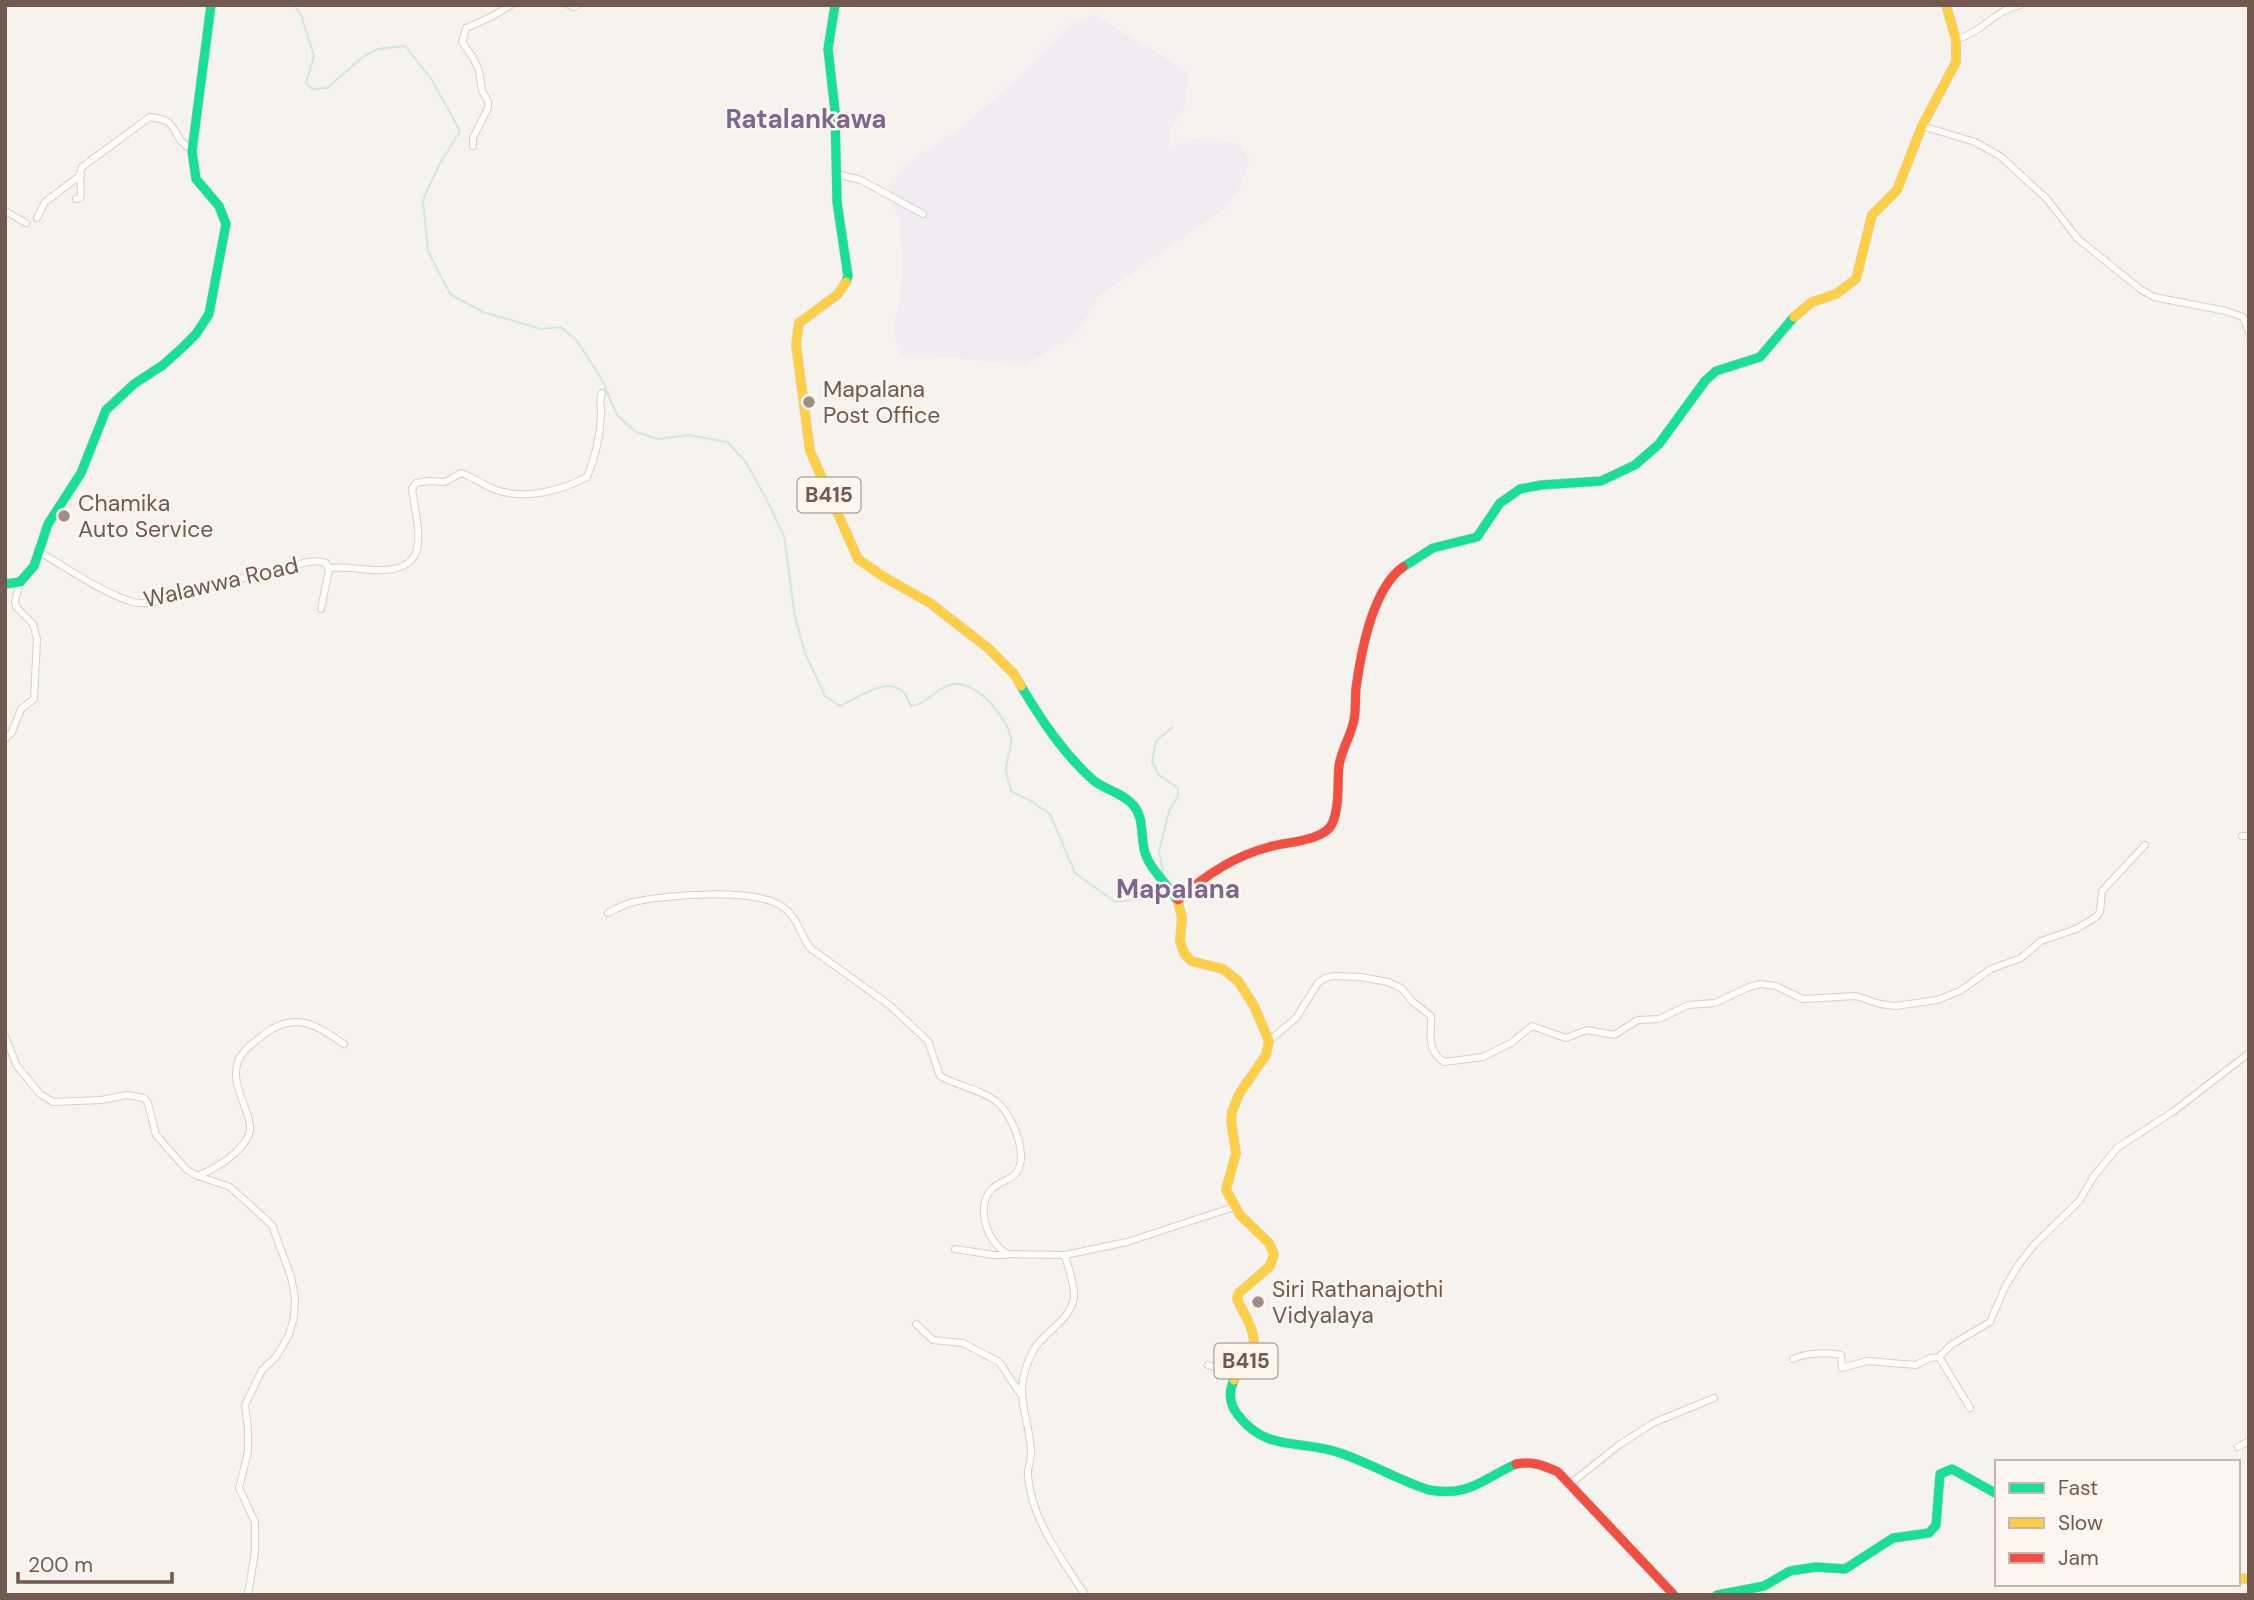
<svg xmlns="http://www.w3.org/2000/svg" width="2254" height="1600" viewBox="0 0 2254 1600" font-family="'DM Sans',sans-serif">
<rect width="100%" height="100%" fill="#f6f2ed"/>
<path fill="#f2ebf2" d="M 1095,15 L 1188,72 L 1186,103 L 1171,130 L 1168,149 L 1196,138 L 1240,144 L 1249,161 L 1239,189 L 1223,210 L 1098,296 L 1077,334 L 1026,365 L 957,358 L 902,356 L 892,327 L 900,304 L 902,267 L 900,222 L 890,190 L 903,166 L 962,127 L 1016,80 L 1072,23 Z"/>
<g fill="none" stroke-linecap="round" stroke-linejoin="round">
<g stroke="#d0e5e5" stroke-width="2">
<path d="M 294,5 L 301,15 L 314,56 L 306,83 L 312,89 L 327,88 L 363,57 L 377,49 L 405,46 L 432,80 L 460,131 L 439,165 L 423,200 L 428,251 L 450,294 L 483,312 L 541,329 L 561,327 L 577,341 L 589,359 L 603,382 L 617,415 L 636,432 L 658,439 L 689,435 L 727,442 L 745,461 L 767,500 L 784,536 L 795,617 L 805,653 L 825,696 L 840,706 C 856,699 888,675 903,692 C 907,695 908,701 911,706 C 928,704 937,686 954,684 C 978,682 1006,717 1011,737 C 1013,747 1006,759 1006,769 C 1006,776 1010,784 1011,791 L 1031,801 L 1050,814 L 1075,873 L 1115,902 L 1150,898 L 1162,885"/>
<path d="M 1164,876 L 1159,851 L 1169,811 L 1178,796 L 1178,788 L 1159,775 L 1152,762 L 1156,741 L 1173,727"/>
</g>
<g stroke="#d5cfcb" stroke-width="8">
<g id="street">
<path d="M 569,5 L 574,7 L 578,5"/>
<path d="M 1957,39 C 1981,33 1995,10 2020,5"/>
<path d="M 1922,126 L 1975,142 L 2000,156 L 2047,199 L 2077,238 L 2140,289 L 2154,297 L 2226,311 L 2243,317 L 2249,333"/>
<path d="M 473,146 L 473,138 L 488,108 L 488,101 L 482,91 L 479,70 L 473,58 L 462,42 L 466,28 L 491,17 L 511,5"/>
<path d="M 836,174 L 861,180 L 923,214"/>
<path d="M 76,199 L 80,198 C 83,187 77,175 82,167 L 150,117 C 155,118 163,119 168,122 C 177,129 176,141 192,150"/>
<path d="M 5,211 L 26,223"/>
<path d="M 37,218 L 45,202 L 81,175"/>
<path d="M 38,551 C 64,566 104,594 133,602 C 156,608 183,591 206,586 C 230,579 255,577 279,571 C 293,567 312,557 326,563 L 329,570 L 321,609"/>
<path d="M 328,568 C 343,566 357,569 372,570 C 434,574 418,531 412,489 L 416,483 L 429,481 L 445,482 L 461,473 C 474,477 484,486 496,490 C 526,500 560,491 587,477 C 595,458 600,437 601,415 C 602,406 598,402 602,393"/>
<path d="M 5,739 L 12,732 L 21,709 L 34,699 L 37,639 L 33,624 L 16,607 L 15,601 L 20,582"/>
<path d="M 2242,836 L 2249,836"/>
<path d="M 608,913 C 616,909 624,904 633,902 C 667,895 755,887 783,907 C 798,918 800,934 810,948 L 888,1004 L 928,1041 L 940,1076 C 958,1086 983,1090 998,1103 C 1013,1116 1031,1160 1014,1175 C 1007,1181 997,1183 991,1190 C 975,1209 988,1244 1008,1254 L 1065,1255 L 1127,1242 L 1234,1207"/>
<path d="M 5,1036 L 17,1066 L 40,1094 L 53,1102 L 101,1100 L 127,1095 L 144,1098 L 148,1103 L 156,1135 L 187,1170 L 198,1176 L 230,1187 L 272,1225 L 291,1277 L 295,1297 L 294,1317 L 289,1335 L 276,1357 L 262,1370 L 245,1405 L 248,1428 L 248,1452 L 239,1488 L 255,1522 L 255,1552 L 248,1595"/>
<path d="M 1269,1041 L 1296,1018 L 1318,983 L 1325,978 L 1334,976 L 1361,977 L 1388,982 L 1401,988 L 1413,1002 L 1431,1016 C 1432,1035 1425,1048 1444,1062 L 1483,1057 L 1511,1043 L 1532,1026 L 1566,1038 L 1587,1030 L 1614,1035 L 1638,1020 L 1659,1019 L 1688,1005 L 1715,1003 L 1749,987 L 1761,984 L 1776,986 L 1803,999 L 1856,996 L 1880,1004 L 1896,1006 L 1937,1000 L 1960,991 L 1991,969 L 2021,958 L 2041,941 L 2076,929 L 2096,917 L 2100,912 L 2102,891 L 2145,845"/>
<path d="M 198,1176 C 216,1168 238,1155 248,1137 C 259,1118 222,1081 242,1054 C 248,1046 258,1039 266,1033 C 296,1010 319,1027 344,1044"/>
<path d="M 955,1249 L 994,1255 L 1006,1255"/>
<path d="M 1065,1255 C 1068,1269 1075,1283 1074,1297 C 1071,1321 1043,1332 1033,1351 C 1011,1394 1028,1409 1031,1450 C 1032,1459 1027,1467 1028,1476 C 1032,1521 1061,1557 1085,1595"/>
<path d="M 916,1324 L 933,1340 L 963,1343 L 999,1362 L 1020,1393"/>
<path d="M 1793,1359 C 1804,1353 1829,1352 1841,1355 L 1842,1368 L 1867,1361 L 1916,1365 L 1930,1358 L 1939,1357"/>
<path d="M 1208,1365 L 1236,1374"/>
<path d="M 1970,1408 L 1939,1357 L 1951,1345 L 1990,1322 L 2005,1287 L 2019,1264 L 2034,1245 L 2079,1201 L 2094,1176 L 2117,1148 L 2174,1111 L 2249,1053"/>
<path d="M 2238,1447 L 2249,1441"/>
<path d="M 1570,1484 L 1619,1445 L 1653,1423 L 1714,1398"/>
</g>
</g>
<g stroke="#d5ceca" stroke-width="10">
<g id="fast">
<path d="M 835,5 L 828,49 L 835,111 L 837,202 L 848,276 L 846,282"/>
<path d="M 1403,567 L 1433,548 L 1477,537 L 1500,503 L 1520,489 L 1541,485 L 1601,481 L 1635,465 L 1659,444 L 1705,381 L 1716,371 L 1760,357 L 1794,317"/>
<path d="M 5,584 L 20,582 L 34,566 L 48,524 L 81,473 L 106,410 L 134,384 L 163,365 L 183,347 L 196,334 L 209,314 L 226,224 L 219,206 L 196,179 L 192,151 L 211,5"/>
<path d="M 1021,686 C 1042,721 1063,753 1093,780 C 1105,790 1124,793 1134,806 C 1146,821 1139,842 1147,858 C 1154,874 1170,886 1178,902"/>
<path d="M 1234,1380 C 1228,1393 1229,1404 1238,1415 C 1267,1453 1301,1439 1340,1453 C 1370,1463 1398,1480 1429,1490 C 1470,1497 1482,1479 1516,1464"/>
<path d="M 1717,1595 L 1764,1586 L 1790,1571 L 1816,1567 L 1845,1569 L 1893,1538 L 1929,1533 L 1936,1525 L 1940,1474 L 1952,1469 L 1997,1494"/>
</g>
</g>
<g stroke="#d5ceca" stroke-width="10">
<g id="slow">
<path d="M 846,282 L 838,294 L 799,323 L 796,344 L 810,451 L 858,559 L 884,577 L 930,603 L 988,648 L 1014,674 L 1021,686"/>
<path d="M 1794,317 L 1812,302 L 1836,294 L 1856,279 L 1872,215 L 1897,190 L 1922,126 L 1956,62 L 1956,40 L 1946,5"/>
<path d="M 1178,902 L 1182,918 L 1180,941 L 1184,953 L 1191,961 L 1223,969 L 1238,981 L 1254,1006 L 1269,1041 L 1266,1055 L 1239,1094 L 1232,1112 L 1231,1121 L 1236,1153 L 1226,1190 L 1240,1215 L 1269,1243 L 1274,1254 L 1270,1266 L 1239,1293 L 1237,1299 C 1244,1315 1259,1334 1252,1352 C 1248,1362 1239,1371 1234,1380"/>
<path d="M 2238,1578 L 2249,1579"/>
</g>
</g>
<g stroke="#d5ceca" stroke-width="10">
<g id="jam">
<path d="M 1178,900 C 1204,876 1234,856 1269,847 C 1285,842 1324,841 1332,824 C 1340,806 1337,785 1339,766 C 1341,750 1351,736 1354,720 C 1356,710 1355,699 1356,688 C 1361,652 1372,589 1403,567"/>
<path d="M 1516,1464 C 1532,1461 1543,1465 1558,1472 L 1674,1595"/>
</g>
</g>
<use href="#street" stroke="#fefdfc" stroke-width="6"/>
<use href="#fast" stroke="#16e098" stroke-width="9"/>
<use href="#slow" stroke="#ffcf43" stroke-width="9"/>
<use href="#jam" stroke="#f24e42" stroke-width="9"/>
</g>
<g fill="#a08f87" stroke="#fdf6ef" stroke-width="2.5">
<circle cx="809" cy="402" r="7"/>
<circle cx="64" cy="516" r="7"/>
<circle cx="1258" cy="1302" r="7"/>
</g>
<g text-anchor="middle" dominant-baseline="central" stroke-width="5" stroke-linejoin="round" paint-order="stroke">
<g fill="#fdf6ef" stroke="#9b8880" stroke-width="2">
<rect x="797.5" y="477.5" width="63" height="35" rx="5"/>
<rect x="1214.5" y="1343.5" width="63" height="35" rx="5"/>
</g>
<g font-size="21" font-weight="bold" fill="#715950">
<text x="829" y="495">B415</text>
<text x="1246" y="1361">B415</text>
</g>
<g font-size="23" fill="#715950" stroke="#fdf6ef" text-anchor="start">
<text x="823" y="389">Mapalana<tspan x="823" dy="26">Post Office</tspan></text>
<text x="78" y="503">Chamika<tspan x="78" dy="26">Auto Service</tspan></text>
<text x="1272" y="1289">Siri Rathanajothi<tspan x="1272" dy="26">Vidyalaya</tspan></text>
</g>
<g font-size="23" fill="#715950" stroke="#fdf6ef">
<text transform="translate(221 582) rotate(-13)">Walawwa Road</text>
</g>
<g font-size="26" font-weight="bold" fill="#7e678d" stroke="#fdf6ef">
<text x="806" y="119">Ratalankawa</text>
<text x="1178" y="889">Mapalana</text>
</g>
</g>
<rect width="2254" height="1600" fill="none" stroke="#715950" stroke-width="14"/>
<rect x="1995" y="1460" width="245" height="126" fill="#fdf6ef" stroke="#c5b7af" stroke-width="2"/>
<rect x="2009" y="1483" width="35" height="10" fill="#16e098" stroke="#c5b7af" stroke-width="2"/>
<text x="2058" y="1495" font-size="21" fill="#715950">Fast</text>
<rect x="2009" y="1518" width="35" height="10" fill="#ffcf43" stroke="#c5b7af" stroke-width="2"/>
<text x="2058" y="1530" font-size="21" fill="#715950">Slow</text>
<rect x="2009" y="1553" width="35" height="10" fill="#f24e42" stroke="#c5b7af" stroke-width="2"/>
<text x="2058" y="1565" font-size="21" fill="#715950">Jam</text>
<path d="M18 1572v10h154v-10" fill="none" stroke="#715950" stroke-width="3.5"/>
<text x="28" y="1572" font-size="21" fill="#715950" stroke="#fdf6ef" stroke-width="5" paint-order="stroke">200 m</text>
</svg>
